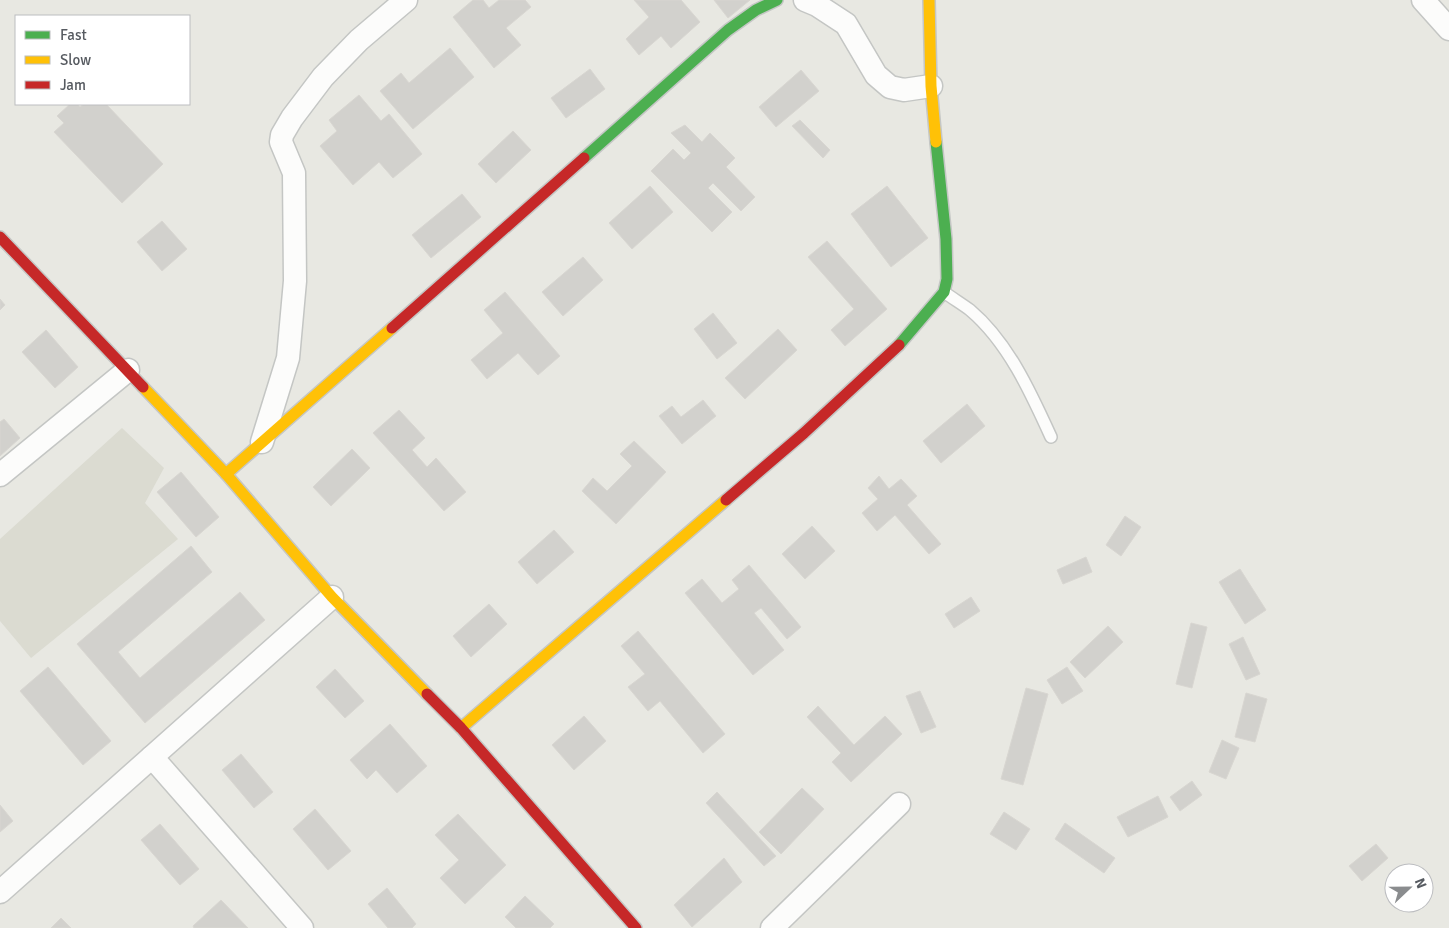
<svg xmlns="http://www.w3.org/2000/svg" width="1449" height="928" viewBox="0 0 1449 928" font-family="Signika,sans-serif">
<rect width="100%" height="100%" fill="#e8e8e2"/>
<path fill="#dbdbd1" d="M 122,428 L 164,468 L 145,503 L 178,539 L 31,658 L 0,621 L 0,539 Z"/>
<g fill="#d2d1cd" stroke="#d8d6d1">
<path d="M 473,0 L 483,0 L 489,8 L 499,0 L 525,0 L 531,7 L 506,28 L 521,45 L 494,68 L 453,17 Z"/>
<path d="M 634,0 L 681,0 L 700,22 L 671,48 L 661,36 L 639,55 L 626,39 L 649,17 Z"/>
<path d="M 714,0 L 750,0 L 728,18 Z"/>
<path d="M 450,48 L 474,77 L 413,129 L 380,91 L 401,73 L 409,83 Z"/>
<path d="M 590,69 L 605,89 L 566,118 L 551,98 Z"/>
<path d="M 801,70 L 819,91 L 776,127 L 759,107 Z"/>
<path d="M 359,95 L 381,121 L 389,114 L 422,154 L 393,178 L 379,162 L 353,185 L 320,146 L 337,131 L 329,120 Z"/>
<path d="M 70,104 L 77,104 L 80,107 L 84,104 L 106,104 L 163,164 L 122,203 L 54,132 L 64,123 L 57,116 Z"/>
<path d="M 800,120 L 830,150 L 823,158 L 792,126 Z"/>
<path d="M 685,125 L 702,142 L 710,133 L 735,158 L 726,167 L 755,197 L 741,211 L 713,183 L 708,188 L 732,212 L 712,232 L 651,171 L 673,149 L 684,160 L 691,153 L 671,133 Z"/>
<path d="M 513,131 L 531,150 L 496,183 L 478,164 Z"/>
<path d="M 650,186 L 673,212 L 632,249 L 609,223 Z"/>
<path d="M 887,186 L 928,238 L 891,267 L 851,214 Z"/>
<path d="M 462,194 L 481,217 L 431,258 L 412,235 Z"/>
<path d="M 162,221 L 187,249 L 162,271 L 137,242 Z"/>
<path d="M 827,241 L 887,309 L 845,346 L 831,330 L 854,309 L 808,257 Z"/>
<path d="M 583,257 L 603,280 L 563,316 L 542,292 Z"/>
<path d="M 505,292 L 560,356 L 538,375 L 518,353 L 487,379 L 471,360 L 503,333 L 484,310 Z"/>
<path d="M 0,299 L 5,305 L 0,310 Z"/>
<path d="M 713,313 L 737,343 L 717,359 L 694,329 Z"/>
<path d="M 778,329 L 797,350 L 745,399 L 725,378 Z"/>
<path d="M 46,330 L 78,367 L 55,388 L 22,352 Z"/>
<path d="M 703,400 L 716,416 L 682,444 L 659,416 L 672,406 L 681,417 Z"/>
<path d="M 967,404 L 985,426 L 941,463 L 923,441 Z"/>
<path d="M 399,410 L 425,438 L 412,450 L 427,467 L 436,458 L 466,492 L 444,511 L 373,433 Z"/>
<path d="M 4,419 L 20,438 L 0,456 L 0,422 Z"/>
<path d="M 634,441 L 666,472 L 616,524 L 582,491 L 593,478 L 607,491 L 632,466 L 620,454 Z"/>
<path d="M 352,449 L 370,468 L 331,506 L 313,487 Z"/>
<path d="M 181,472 L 219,517 L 196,537 L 157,492 Z"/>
<path d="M 879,476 L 889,489 L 901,479 L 917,496 L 907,505 L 941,544 L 929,554 L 895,515 L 877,531 L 862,513 L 878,499 L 868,488 Z"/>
<path d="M 1125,516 L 1141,527 L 1121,556 L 1106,545 Z"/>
<path d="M 812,526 L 835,551 L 805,579 L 782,554 Z"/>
<path d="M 554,530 L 574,552 L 537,584 L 518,562 Z"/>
<path d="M 191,546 L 212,572 L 118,652 L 140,678 L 240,592 L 265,620 L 145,723 L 77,644 Z"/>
<path d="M 1086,557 L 1092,572 L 1063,584 L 1057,570 Z"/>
<path d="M 749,565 L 801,627 L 787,639 L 761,608 L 754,613 L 784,650 L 753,675 L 685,593 L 702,579 L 722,603 L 739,589 L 732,580 Z"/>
<path d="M 1240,569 L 1266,610 L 1245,624 L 1219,582 Z"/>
<path d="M 971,597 L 980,611 L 954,628 L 945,614 Z"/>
<path d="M 489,604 L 507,624 L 471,657 L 453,636 Z"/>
<path d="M 1191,623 L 1207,627 L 1192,688 L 1176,684 Z"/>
<path d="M 1108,626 L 1123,642 L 1085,678 L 1070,662 Z"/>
<path d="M 638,631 L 725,734 L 703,753 L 660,701 L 648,711 L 628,687 L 645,674 L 621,646 Z"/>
<path d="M 1243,637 L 1260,674 L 1246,680 L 1229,644 Z"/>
<path d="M 48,667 L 111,741 L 83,765 L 20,691 Z"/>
<path d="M 1067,667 L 1083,691 L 1062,704 L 1047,680 Z"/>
<path d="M 335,669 L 364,701 L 345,718 L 316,687 Z"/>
<path d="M 1026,688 L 1048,694 L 1023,785 L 1001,779 Z"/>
<path d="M 920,691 L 936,727 L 921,733 L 906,696 Z"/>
<path d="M 1246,693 L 1267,699 L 1255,742 L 1235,737 Z"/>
<path d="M 818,706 L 854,745 L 885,716 L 902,734 L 851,782 L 832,762 L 841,753 L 807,717 Z"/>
<path d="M 584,716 L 606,741 L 574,770 L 552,745 Z"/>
<path d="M 390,724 L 427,766 L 397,793 L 376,770 L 367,779 L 350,760 Z"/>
<path d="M 1222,740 L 1239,748 L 1226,779 L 1209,772 Z"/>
<path d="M 241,754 L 273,792 L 254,808 L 222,770 Z"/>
<path d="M 1192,781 L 1202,795 L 1180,811 L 1170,797 Z"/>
<path d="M 802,788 L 824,809 L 781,854 L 759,832 Z"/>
<path d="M 717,792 L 776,856 L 764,866 L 706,803 Z"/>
<path d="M 1158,796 L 1168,817 L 1128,837 L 1117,817 Z"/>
<path d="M 0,805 L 13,821 L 0,832 Z"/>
<path d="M 315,809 L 351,851 L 328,870 L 293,829 Z"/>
<path d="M 1004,812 L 1030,829 L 1016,850 L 990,834 Z"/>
<path d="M 458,814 L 506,865 L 465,904 L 440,878 L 459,860 L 435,835 Z"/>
<path d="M 1065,823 L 1115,858 L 1104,873 L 1055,839 Z"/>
<path d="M 160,824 L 199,869 L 180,885 L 141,840 Z"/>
<path d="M 1376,844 L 1388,858 L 1362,881 L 1349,866 Z"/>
<path d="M 724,858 L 742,882 L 692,927 L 674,905 Z"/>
<path d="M 387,888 L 416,924 L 412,928 L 388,928 L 368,904 Z"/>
<path d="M 525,896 L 554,924 L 550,928 L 516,928 L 505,917 Z"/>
<path d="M 221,900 L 248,928 L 194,928 L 193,926 Z"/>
<path d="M 61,918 L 71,928 L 51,928 Z"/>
</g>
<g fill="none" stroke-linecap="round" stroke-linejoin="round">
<g stroke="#c4c6c4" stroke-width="14">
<path id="lane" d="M 944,292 C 952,298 962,304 970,310 C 1008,342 1031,393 1051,437"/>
</g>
<g stroke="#c4c6c4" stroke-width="25">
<g id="street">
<path d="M 805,0 L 817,5 L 846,24 L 876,75 L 890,87 L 904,90 L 931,86"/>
<path d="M 1423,0 L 1449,29"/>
<path d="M 262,442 L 288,358 L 295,281 L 294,173 L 281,142 L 282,135 L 292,118 L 323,77 L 359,40 L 406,0"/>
<path d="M 0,475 L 128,370"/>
<path d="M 152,757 L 302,928"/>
<path d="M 0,892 L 332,597"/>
<path d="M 772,928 L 899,804"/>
</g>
</g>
<g stroke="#c5c7c5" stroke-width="14">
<g id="fast">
<path d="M 584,158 L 728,30 L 756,10 L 777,0"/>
<path d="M 899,345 L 944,292 L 947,279 L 946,239 L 936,142"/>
</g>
</g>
<g stroke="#c5c7c5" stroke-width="14">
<g id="slow">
<path d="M 929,0 L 931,86 L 936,142"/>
<path d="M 143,387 L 226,474 L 332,597 L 427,694"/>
<path d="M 226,474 L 392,328"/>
<path d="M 461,728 L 726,500"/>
</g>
</g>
<g stroke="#c5c7c5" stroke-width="14">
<g id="jam">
<path d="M 0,237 L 143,387"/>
<path d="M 392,328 L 584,158"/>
<path d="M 726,500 L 804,433 L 899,345"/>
<path d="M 427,694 L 461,728 L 636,928"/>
</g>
</g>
<use href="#lane" stroke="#fcfcfb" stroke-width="11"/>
<use href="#street" stroke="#fcfcfb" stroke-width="22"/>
<use href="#fast" stroke="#4caf50" stroke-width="11"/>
<use href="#slow" stroke="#ffc107" stroke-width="11"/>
<use href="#jam" stroke="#c62828" stroke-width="11"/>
</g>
<rect x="15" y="15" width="175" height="90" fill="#ffffff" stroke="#bcbdc0"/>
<rect x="25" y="31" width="25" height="8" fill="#4caf50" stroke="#bcbdc0"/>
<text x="60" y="40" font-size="15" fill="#575b61">Fast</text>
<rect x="25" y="56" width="25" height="8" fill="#ffc107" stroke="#bcbdc0"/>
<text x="60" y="65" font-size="15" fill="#575b61">Slow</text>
<rect x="25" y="81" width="25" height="8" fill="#c62828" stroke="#bcbdc0"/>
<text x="60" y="90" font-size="15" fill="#575b61">Jam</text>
<g transform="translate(1409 888) rotate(68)"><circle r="24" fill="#ffffff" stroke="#bcbdc0"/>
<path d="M0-4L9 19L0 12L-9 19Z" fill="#8a8c8e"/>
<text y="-8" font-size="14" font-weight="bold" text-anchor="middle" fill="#575b61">N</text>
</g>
</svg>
